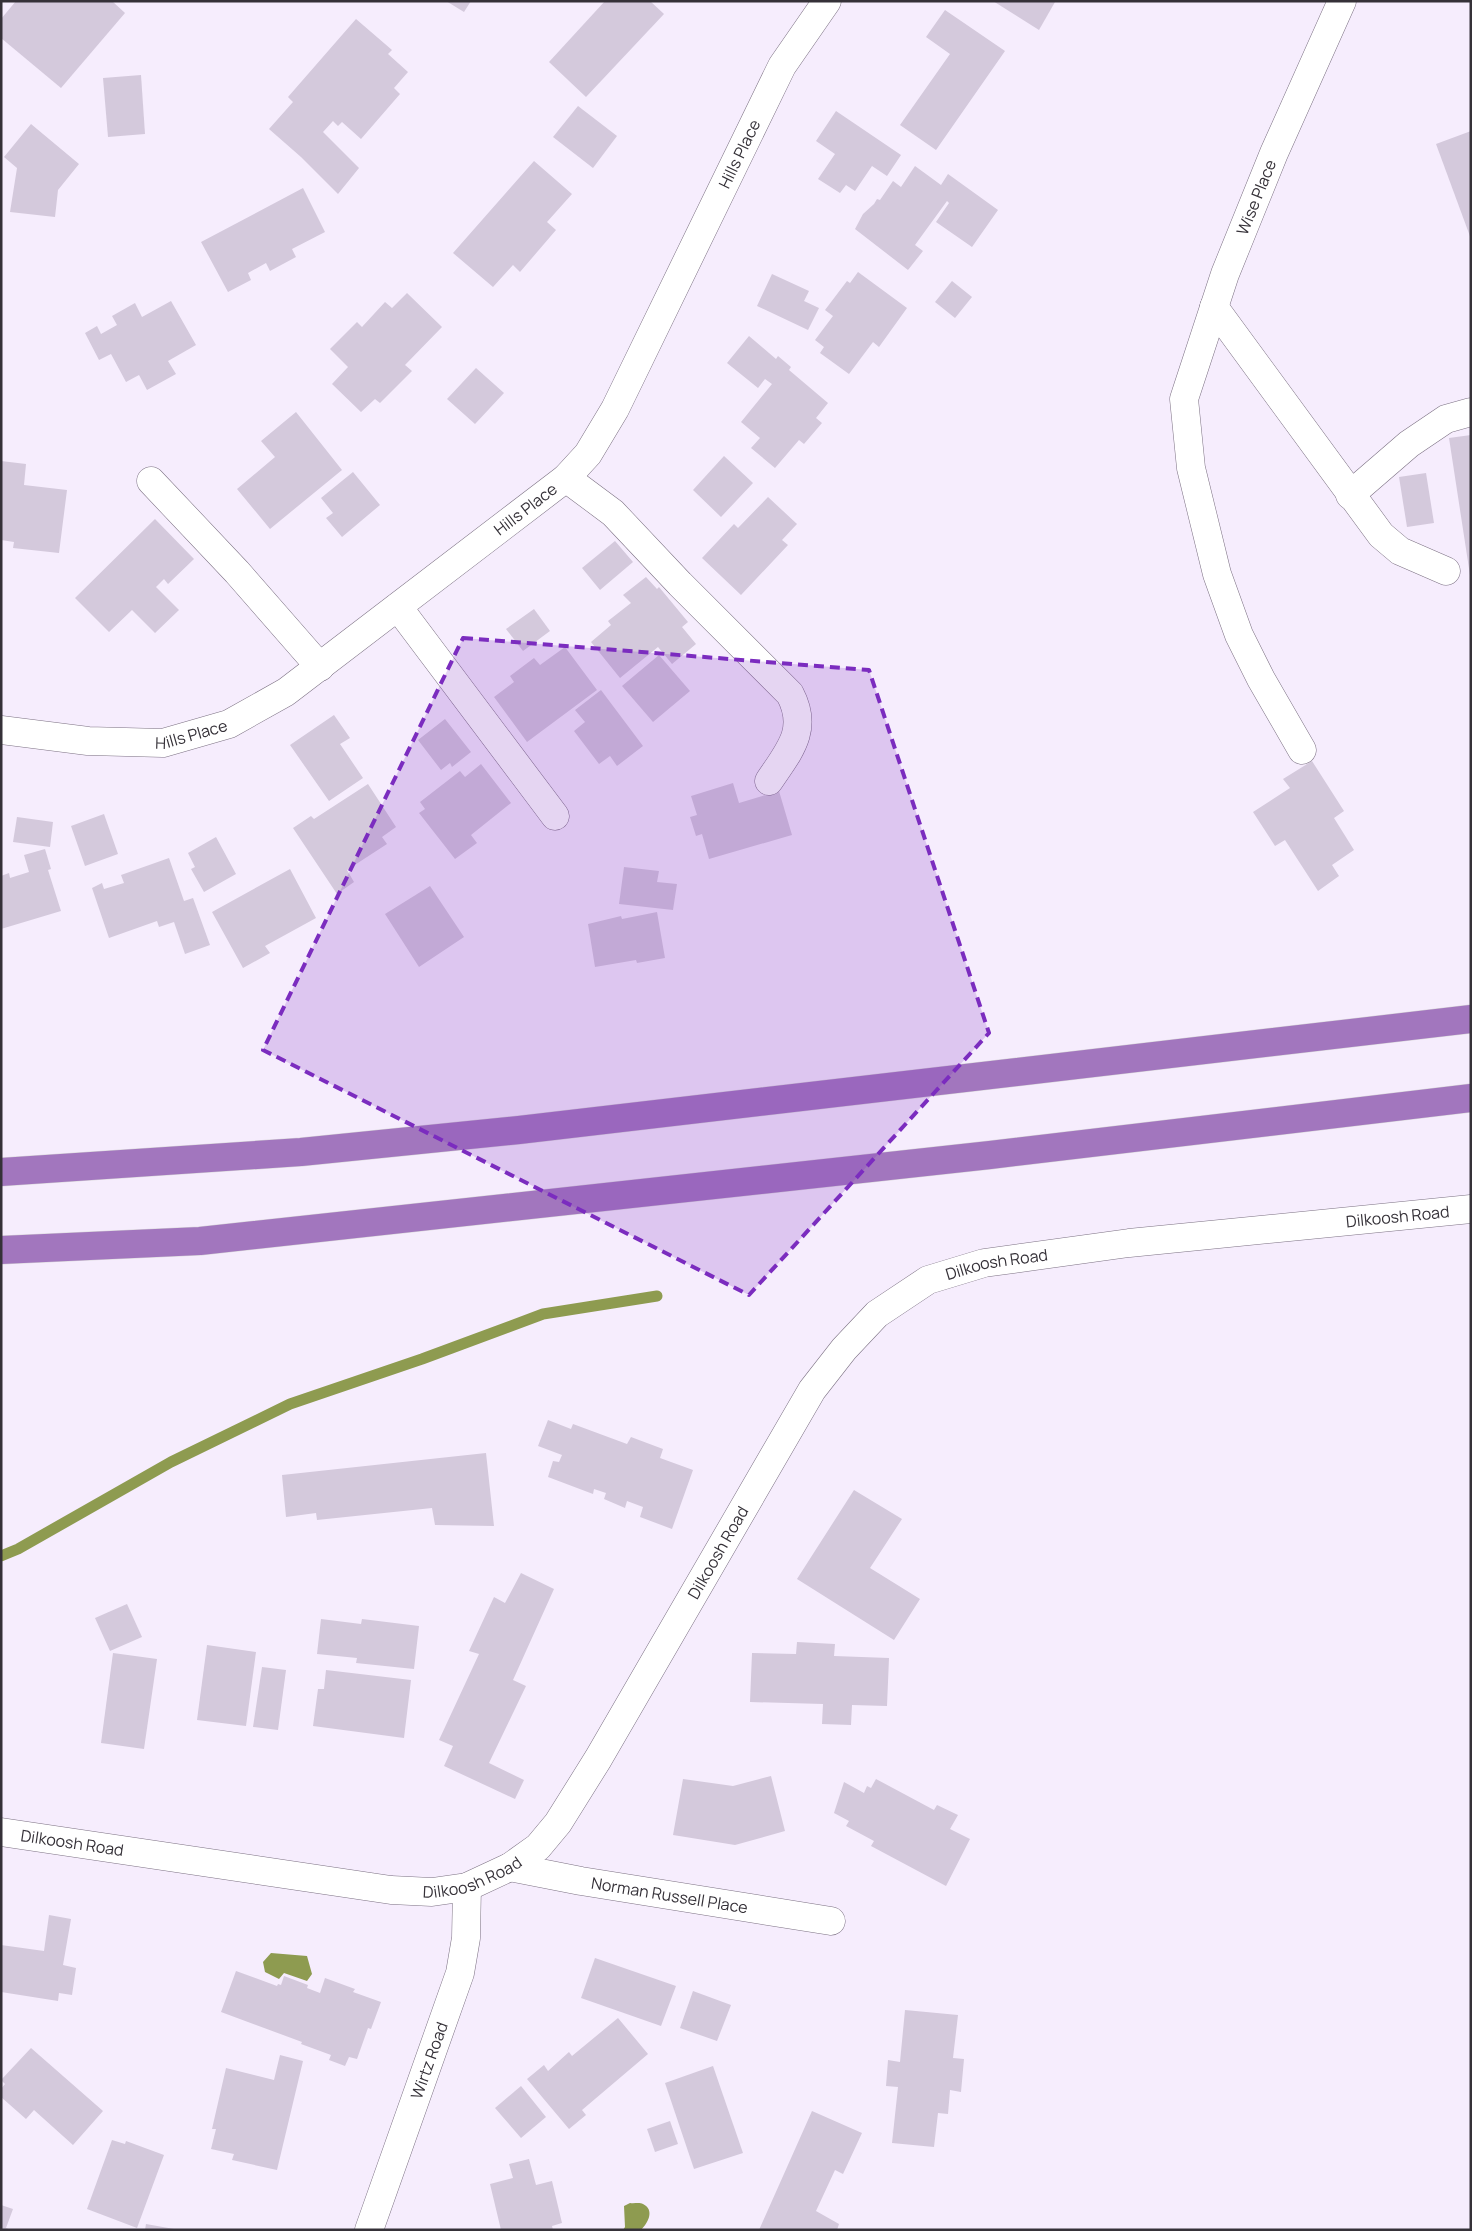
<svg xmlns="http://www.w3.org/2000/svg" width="1472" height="2231" viewBox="0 0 1472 2231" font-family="Manrope,sans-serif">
<rect width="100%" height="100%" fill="#f6edfd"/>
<g fill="#8e9b50">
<path d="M 271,1953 L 307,1956 L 312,1974 L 307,1981 L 284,1973 L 279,1979 L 265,1972 L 263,1962 Z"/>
<path d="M 630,2203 C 634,2204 639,2202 643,2204 C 655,2210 648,2223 641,2230 L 623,2230 L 625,2227 L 624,2206 Z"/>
</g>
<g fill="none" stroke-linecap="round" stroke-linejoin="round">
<path stroke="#8e9b50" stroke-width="11" d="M 1,1556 L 18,1549 L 171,1462 L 290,1404 L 422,1359 L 543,1314 L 657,1296"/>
</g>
<g fill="#d4c9dc">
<path d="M 16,1 L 112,1 L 125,13 L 61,88 L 1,38 L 1,19 Z"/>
<path d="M 446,1 L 471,1 L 464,12 Z"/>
<path d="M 605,1 L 650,1 L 664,14 L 586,97 L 549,62 Z"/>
<path d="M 993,1 L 1054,1 L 1055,2 L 1039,30 Z"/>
<path d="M 945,10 L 1005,51 L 936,150 L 900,125 L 950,54 L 926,37 Z"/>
<path d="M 356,19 L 392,50 L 388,54 L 408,72 L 394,88 L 400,94 L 361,139 L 342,122 L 338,126 L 333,121 L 323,132 L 359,168 L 338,194 L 301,157 L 269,129 L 293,102 L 288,97 Z"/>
<path d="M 141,75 L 145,134 L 108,137 L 103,78 Z"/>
<path d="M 578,106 L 617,136 L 593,168 L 553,137 Z"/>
<path d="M 836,111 L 901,155 L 887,176 L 872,166 L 855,191 L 846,185 L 840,193 L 818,179 L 835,154 L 816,141 Z"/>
<path d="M 31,124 L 79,164 L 58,190 L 55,217 L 10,212 L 17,168 L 4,157 Z"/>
<path d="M 1471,131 L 1471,239 L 1436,144 Z"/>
<path d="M 534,161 L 572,194 L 547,222 L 556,230 L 520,272 L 513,265 L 493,287 L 453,253 Z"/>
<path d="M 915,166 L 941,185 L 948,174 L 998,210 L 972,247 L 936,222 L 949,203 L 947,201 L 915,245 L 923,251 L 908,270 L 855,229 L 863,214 L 874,204 L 877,199 L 880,200 L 893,181 L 901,187 Z"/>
<path d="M 303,188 L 325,232 L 292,249 L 296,257 L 270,271 L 266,263 L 248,273 L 251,280 L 228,292 L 201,242 Z"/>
<path d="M 858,272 L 907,308 L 879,347 L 873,342 L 849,374 L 820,353 L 824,347 L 815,340 L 833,316 L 825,310 L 847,281 L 850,283 Z"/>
<path d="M 772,274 L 809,291 L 804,301 L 819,308 L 808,330 L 757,306 Z"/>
<path d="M 952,281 L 972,297 L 955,318 L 935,302 Z"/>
<path d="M 407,293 L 442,327 L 405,365 L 412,371 L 380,403 L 375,399 L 361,412 L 332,384 L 348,367 L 330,349 L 357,322 L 362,327 L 385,302 L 392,308 Z"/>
<path d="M 171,301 L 196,345 L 168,361 L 176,374 L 147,390 L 139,375 L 126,382 L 111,354 L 99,360 L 85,333 L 97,326 L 101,334 L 117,325 L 112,316 L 135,303 L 142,317 Z"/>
<path d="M 749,336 L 776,359 L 778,356 L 791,367 L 789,370 L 828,403 L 816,418 L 822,423 L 804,444 L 799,440 L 775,468 L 751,448 L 760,438 L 741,422 L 772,384 L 765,379 L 758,388 L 727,363 Z"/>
<path d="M 476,368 L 504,393 L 475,424 L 447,399 Z"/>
<path d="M 296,412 L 342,470 L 270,529 L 237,489 L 275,457 L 261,441 Z"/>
<path d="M 1471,435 L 1471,575 L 1470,575 L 1449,438 Z"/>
<path d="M 724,456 L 753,483 L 721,517 L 693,490 Z"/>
<path d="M 1,461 L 26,464 L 24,485 L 67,490 L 59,553 L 13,548 L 14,542 L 1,540 Z"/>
<path d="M 353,472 L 380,505 L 342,537 L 326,518 L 333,513 L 321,498 Z"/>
<path d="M 1426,473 L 1434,523 L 1407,527 L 1399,477 Z"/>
<path d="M 768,497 L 797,524 L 782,540 L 788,545 L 741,595 L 702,558 L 734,524 L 738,528 Z"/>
<path d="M 155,519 L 194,559 L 168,584 L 164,579 L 156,587 L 179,610 L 155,633 L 132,610 L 109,632 L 75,598 Z"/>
<path d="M 615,541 L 633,562 L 600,590 L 582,568 Z"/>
<path d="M 646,577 L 657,589 L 659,587 L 688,622 L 682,627 L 696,644 L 672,664 L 658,647 L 620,678 L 591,642 L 611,625 L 608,621 L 631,603 L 623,595 Z"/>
<path d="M 534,609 L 550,631 L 523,651 L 506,629 Z"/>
<path d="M 565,647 L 597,690 L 527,742 L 494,697 L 514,682 L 510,676 L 534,658 L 540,665 Z"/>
<path d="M 659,655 L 690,691 L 653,722 L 622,686 Z"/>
<path d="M 601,690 L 643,746 L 617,766 L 610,756 L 599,764 L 574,731 L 585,722 L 575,710 Z"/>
<path d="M 334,715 L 350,738 L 340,744 L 363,778 L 329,801 L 290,745 Z"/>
<path d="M 445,719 L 471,752 L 452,767 L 450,763 L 441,770 L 418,740 Z"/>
<path d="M 1312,761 L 1344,811 L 1334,818 L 1354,850 L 1332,865 L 1339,876 L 1318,891 L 1285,840 L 1275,846 L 1253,812 L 1290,788 L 1283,779 Z"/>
<path d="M 481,764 L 511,803 L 471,835 L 477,843 L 455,859 L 419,813 L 425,809 L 420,802 L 460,771 L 465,777 Z"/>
<path d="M 733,783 L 739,803 L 779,791 L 792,835 L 709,859 L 702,834 L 696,836 L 690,817 L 697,815 L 691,796 Z"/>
<path d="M 368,784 L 396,827 L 382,837 L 387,844 L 347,870 L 354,882 L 337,894 L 293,828 L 311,816 L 314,819 Z"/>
<path d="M 104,814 L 118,854 L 85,866 L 71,826 Z"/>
<path d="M 17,817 L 53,822 L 50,847 L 13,842 Z"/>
<path d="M 216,837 L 236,874 L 204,892 L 191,869 L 195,867 L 188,853 Z"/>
<path d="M 45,849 L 51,869 L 48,870 L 61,911 L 1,929 L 1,876 L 9,873 L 10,878 L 29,872 L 24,855 Z"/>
<path d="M 169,858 L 184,901 L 193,898 L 210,945 L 185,954 L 174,922 L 159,927 L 157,921 L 109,938 L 92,888 L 102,883 L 104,889 L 124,883 L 121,875 Z"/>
<path d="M 624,867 L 659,871 L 657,882 L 677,884 L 673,910 L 619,904 Z"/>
<path d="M 290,869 L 316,918 L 265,946 L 270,953 L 243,968 L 212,912 Z"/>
<path d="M 430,886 L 464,937 L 419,967 L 385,914 Z"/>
<path d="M 657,912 L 665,958 L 637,963 L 636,960 L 595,967 L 588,924 L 621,916 L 622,919 Z"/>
<path d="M 548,1420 L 571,1429 L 573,1424 L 627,1444 L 631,1437 L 663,1449 L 660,1458 L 693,1470 L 672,1529 L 640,1517 L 643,1507 L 627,1501 L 625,1508 L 604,1499 L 606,1493 L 594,1489 L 593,1494 L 548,1477 L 553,1461 L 559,1462 L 562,1455 L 538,1446 Z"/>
<path d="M 486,1453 L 494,1526 L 435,1525 L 432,1508 L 317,1520 L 316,1513 L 286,1517 L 282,1475 Z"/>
<path d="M 854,1490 L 902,1519 L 870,1568 L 920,1599 L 894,1640 L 797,1579 Z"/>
<path d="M 521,1573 L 554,1589 L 513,1680 L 526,1686 L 489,1763 L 524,1780 L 515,1799 L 444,1766 L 453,1746 L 439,1740 L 479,1654 L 469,1651 L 494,1597 L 505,1603 Z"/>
<path d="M 127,1604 L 142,1637 L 110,1651 L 95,1618 Z"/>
<path d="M 321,1619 L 361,1624 L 362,1619 L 419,1626 L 414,1669 L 356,1663 L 357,1658 L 317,1654 Z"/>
<path d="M 797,1642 L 835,1644 L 834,1656 L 889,1658 L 887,1706 L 852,1705 L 851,1725 L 822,1724 L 823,1704 L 750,1702 L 752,1653 L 796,1654 Z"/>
<path d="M 207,1645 L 256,1652 L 246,1726 L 197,1720 Z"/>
<path d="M 113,1653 L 157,1659 L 144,1749 L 101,1743 Z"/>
<path d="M 262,1667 L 286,1670 L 278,1730 L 253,1727 Z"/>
<path d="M 326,1670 L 411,1680 L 404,1738 L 313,1726 L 318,1689 L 324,1689 Z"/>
<path d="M 771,1776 L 785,1831 L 735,1845 L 673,1835 L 683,1779 L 733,1786 Z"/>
<path d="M 876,1779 L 934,1810 L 937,1805 L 958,1815 L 950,1829 L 970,1839 L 946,1886 L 871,1846 L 874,1841 L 846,1826 L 849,1821 L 834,1813 L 844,1782 L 864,1793 L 867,1786 L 871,1788 Z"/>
<path d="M 49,1915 L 71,1919 L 63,1965 L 76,1968 L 72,1995 L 59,1993 L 58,2001 L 1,1992 L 1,1945 L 44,1951 Z"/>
<path d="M 595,1958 L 676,1986 L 661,2026 L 581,1998 Z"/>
<path d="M 236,1971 L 277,1986 L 278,1984 L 281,1985 L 284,1976 L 308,1985 L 307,1988 L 320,1993 L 325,1978 L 355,1989 L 353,1992 L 381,2002 L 371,2029 L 368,2028 L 357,2059 L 349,2057 L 345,2066 L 329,2060 L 331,2055 L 301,2044 L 302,2042 L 221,2012 Z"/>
<path d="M 693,1991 L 731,2005 L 717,2041 L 680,2028 Z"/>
<path d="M 905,2010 L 958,2015 L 953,2058 L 964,2059 L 961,2092 L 950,2090 L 948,2114 L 938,2113 L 934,2147 L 892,2143 L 898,2087 L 886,2086 L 888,2060 L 900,2062 Z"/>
<path d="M 618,2018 L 648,2054 L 582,2110 L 586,2115 L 569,2129 L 527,2079 L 544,2065 L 548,2071 L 569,2052 L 572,2056 Z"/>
<path d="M 31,2048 L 103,2111 L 73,2145 L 34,2110 L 26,2119 L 1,2097 L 1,2089 L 5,2084 L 1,2080 Z"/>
<path d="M 280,2055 L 303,2061 L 277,2170 L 232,2160 L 234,2154 L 211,2149 L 216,2129 L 212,2129 L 226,2068 L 274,2080 Z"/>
<path d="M 713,2066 L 743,2153 L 694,2169 L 665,2083 Z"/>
<path d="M 521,2086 L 546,2117 L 521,2138 L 495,2108 Z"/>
<path d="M 812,2111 L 862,2133 L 843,2174 L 835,2170 L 816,2211 L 839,2224 L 837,2230 L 759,2230 Z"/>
<path d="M 670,2121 L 678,2144 L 655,2152 L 647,2129 Z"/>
<path d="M 112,2140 L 125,2144 L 126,2141 L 164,2155 L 137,2228 L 87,2209 Z"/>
<path d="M 529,2159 L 536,2185 L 552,2181 L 562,2223 L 552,2226 L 553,2230 L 501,2230 L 490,2184 L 513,2178 L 509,2164 Z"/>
<path d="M 1,2205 L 13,2209 L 6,2228 L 11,2230 L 1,2230 Z"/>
<path d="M 146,2224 L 174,2229 L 174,2230 L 145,2230 Z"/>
</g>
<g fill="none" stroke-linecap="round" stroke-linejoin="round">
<g stroke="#7c7183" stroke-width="29">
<g id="minor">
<path d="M 1214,307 L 1381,535 L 1400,551 L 1446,571"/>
<path d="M 566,478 L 613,513 L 680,584 L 790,694 C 809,730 789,751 769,781"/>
<path d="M 151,481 L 237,572 L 320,667"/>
<path d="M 1350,495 L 1409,444 L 1446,419 L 1471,412"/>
<path d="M 398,607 L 555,816"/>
<path id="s1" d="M 1,730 L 88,741 L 163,743 L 229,724 L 286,692 L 566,478 L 588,454 L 615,409 L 782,66 L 827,1"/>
<path id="s2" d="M 1302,750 L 1261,679 L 1239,635 L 1217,574 L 1191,468 L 1184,399 L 1225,274 L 1274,153 L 1342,1"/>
<path id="s3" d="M 1,1832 L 391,1890 L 432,1892 L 467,1887 L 510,1867 L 538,1847 L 558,1823 L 598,1759 L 812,1390 L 844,1349 L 877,1314 L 928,1280 L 984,1263 L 1129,1243 L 1471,1209"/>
<path id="s4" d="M 510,1867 L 581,1881 L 831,1921"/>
<path id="s5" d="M 369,2230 L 460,1973 L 466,1938 L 467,1887"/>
</g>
</g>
<g stroke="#d7d6d7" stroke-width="29">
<g id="highway">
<path d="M 1,1172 L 301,1152 L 519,1130 L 1471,1019"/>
<path d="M 1,1250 L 200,1241 L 990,1155 L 1471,1098"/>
</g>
</g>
<use href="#minor" stroke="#fff" stroke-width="28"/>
<use href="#highway" stroke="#a276be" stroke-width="28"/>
</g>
<path fill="#7b2cbf" fill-opacity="0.2" stroke="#7b2cbf" stroke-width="4" stroke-dasharray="10 6" stroke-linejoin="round" d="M 463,638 L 869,670 L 989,1033 L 749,1295 L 263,1050 Z"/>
<g text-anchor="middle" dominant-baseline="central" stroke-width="4" stroke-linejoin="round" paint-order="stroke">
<g font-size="16" fill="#353138" stroke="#f6edfd">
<text stroke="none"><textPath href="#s1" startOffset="1018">Hills Place</textPath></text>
<text stroke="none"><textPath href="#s2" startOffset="589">Wise Place</textPath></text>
<text stroke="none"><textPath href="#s1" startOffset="598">Hills Place</textPath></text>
<text stroke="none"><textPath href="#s1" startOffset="192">Hills Place</textPath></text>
<text stroke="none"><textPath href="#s3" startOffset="1722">Dilkoosh Road</textPath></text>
<text stroke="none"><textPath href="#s3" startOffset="1318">Dilkoosh Road</textPath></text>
<text stroke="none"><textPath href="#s3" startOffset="898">Dilkoosh Road</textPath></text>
<text stroke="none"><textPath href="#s3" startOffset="72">Dilkoosh Road</textPath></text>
<text stroke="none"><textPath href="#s3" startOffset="478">Dilkoosh Road</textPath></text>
<text stroke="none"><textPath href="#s4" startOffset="162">Norman Russell Place</textPath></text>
<text stroke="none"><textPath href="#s5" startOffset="180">Wirtz Road</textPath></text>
</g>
</g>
<rect width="1472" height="2231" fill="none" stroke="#353138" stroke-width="5"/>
</svg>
